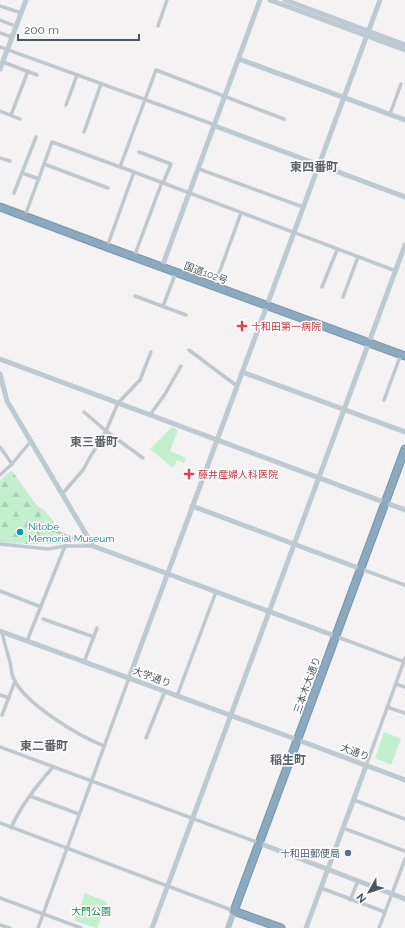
<svg xmlns="http://www.w3.org/2000/svg" width="405" height="928" viewBox="0 0 405 928" font-family="Raleway,'Noto Sans JP',sans-serif">
<defs>
<pattern id="forest-firs" width="22" height="20" patternUnits="userSpaceOnUse"><rect width="22" height="20" fill="#c3efcf"/><path d="M5 1l3.5 6h-7zM16 11l3.5 6h-7z" fill="#a9cfb4"/></pattern>
</defs>
<rect width="100%" height="100%" fill="#f4f2f2"/>
<path fill="url(#forest-firs)" d="M 12,471 L 38,507 L 43,509 L 54,522 L 53,533 L 61,538 L 64,542 L 61,544 L 26,544 L 0,542 L 0,480 L 9,472 Z"/>
<g fill="#c3efcf">
<path d="M 172,427 L 178,430 L 170,451 L 186,458 L 184,463 L 177,460 L 173,468 L 150,449 Z"/>
<path d="M 384,732 L 401,739 L 391,765 L 375,758 Z"/>
<path d="M 85,893 L 107,902 L 97,928 L 75,921 Z"/>
</g>
<g fill="none" stroke-linecap="round" stroke-linejoin="round">
<g stroke="#7695aa" stroke-width="9">
<g id="highway">
<path d="M 0,207 L 107,247 L 405,356"/>
<path d="M 281,928 L 234,911 L 405,449"/>
</g>
</g>
<g stroke="#bec8ce" stroke-width="3.5">
<path d="M 0,6 L 21,13"/>
<path d="M 0,20 L 15,26"/>
<path d="M 158,26 L 167,0"/>
<path d="M 0,33 L 12,37"/>
<path d="M 0,47 L 215,125"/>
<path d="M 3,62 L 37,75"/>
<path d="M 66,105 L 77,75"/>
<path d="M 0,111 L 20,119"/>
<path d="M 390,114 L 401,84"/>
<path d="M 11,115 L 28,71"/>
<path d="M 84,132 L 101,84"/>
<path d="M 139,152 L 171,164 L 163,183"/>
<path d="M 0,158 L 10,161"/>
<path d="M 44,164 L 108,188"/>
<path d="M 120,167 L 156,70 L 284,119"/>
<path d="M 199,169 L 303,207"/>
<path d="M 134,172 L 396,271"/>
<path d="M 22,173 L 39,179"/>
<path d="M 14,193 L 36,137"/>
<path d="M 25,216 L 52,142 L 134,172 L 107,247"/>
<path d="M 134,257 L 162,182"/>
<path d="M 214,287 L 241,213"/>
<path d="M 322,287 L 337,250"/>
<path d="M 135,296 L 186,315"/>
<path d="M 343,297 L 358,257"/>
<path d="M 163,306 L 176,272"/>
<path d="M 189,350 L 237,386"/>
<path d="M 384,400 L 401,354"/>
<path d="M 84,412 L 106,431 L 143,458"/>
<path d="M 150,415 L 165,394 L 181,366"/>
<path d="M 0,447 L 12,464"/>
<path d="M 0,475 L 12,464 L 31,441"/>
<path d="M 63,493 L 83,470 L 89,459 L 106,431 L 118,403 L 140,380 L 151,352"/>
<path d="M 52,530 L 87,544"/>
<path d="M 0,544 L 48,549 L 65,546 L 93,546"/>
<path d="M 361,569 L 405,585"/>
<path d="M 0,591 L 41,607"/>
<path d="M 43,619 L 94,637"/>
<path d="M 2,632 C 4,642 7,651 10,662 C 11,666 11,672 13,677 C 23,703 79,736 104,746"/>
<path d="M 335,636 L 405,662"/>
<path d="M 27,641 L 65,546"/>
<path d="M 84,662 L 97,628"/>
<path d="M 396,684 L 405,687"/>
<path d="M 0,695 L 9,698"/>
<path d="M 177,696 L 216,592"/>
<path d="M 387,707 L 405,713"/>
<path d="M 2,715 L 15,681"/>
<path d="M 146,738 L 165,691"/>
<path d="M 0,747 L 259,843"/>
<path d="M 366,766 L 405,658"/>
<path d="M 30,796 L 79,814"/>
<path d="M 354,800 L 405,819"/>
<path d="M 0,823 L 234,911"/>
<path d="M 11,828 C 21,805 37,785 53,767"/>
<path d="M 343,828 L 405,851"/>
<path d="M 321,888 L 385,912"/>
<path d="M 0,898 L 81,928"/>
<path d="M 350,900 L 358,881"/>
<path d="M 0,925 L 10,928"/>
<path d="M 38,928 L 129,678"/>
<path d="M 379,928 L 405,859"/>
</g>
<g stroke="#becad2" stroke-width="5">
<path d="M 270,0 L 405,50"/>
<path d="M 285,0 L 405,45"/>
<path d="M 239,59 L 405,120"/>
<path d="M 0,69 L 26,0"/>
<path d="M 215,126 L 405,197"/>
<path d="M 162,267 L 260,0"/>
<path d="M 0,359 L 405,510"/>
<path d="M 242,372 L 405,432"/>
<path d="M 0,374 L 7,401 L 93,546 L 335,636"/>
<path d="M 192,506 L 361,569"/>
<path d="M 0,631 L 298,740 L 405,780"/>
<path d="M 129,678 L 380,0"/>
<path d="M 259,843 L 405,899"/>
<path d="M 152,928 L 405,245"/>
<path d="M 306,928 L 366,766"/>
</g>
<path stroke="#b2c4cf" stroke-width="6" d="M 228,928 L 234,911"/>
<use href="#highway" stroke="#8baabf" stroke-width="7"/>
</g>
<g fill="#e0444e" stroke="#fff" stroke-width="1.5">
<path d="M240 320h4v4h4v4h-4v4h-4v-4h-4v-4h4z"/>
<path d="M187 468h4v4h4v4h-4v4h-4v-4h-4v-4h4z"/>
</g>
<circle fill="#0f9aa8" stroke="#fff" stroke-width="1.5" cx="20" cy="532" r="4"/>
<circle fill="#5c6f8a" stroke="#fff" stroke-width="1.5" cx="348" cy="853" r="4"/>
<g text-anchor="middle" dominant-baseline="central" stroke-width="3" stroke-linejoin="round" paint-order="stroke">
<g font-size="10" fill="#4a575f" stroke="#fff">
<text transform="translate(206 273) rotate(20)">国道102号</text>
<text transform="translate(152 677) rotate(20)">大学通り</text>
<text transform="translate(307 685) rotate(-70)">三本木大通り</text>
<text transform="translate(355 752) rotate(21)">大通り</text>
</g>
<g font-size="10" fill="#be3a42" stroke="#fff" text-anchor="start">
<text x="251" y="326">十和田第一病院</text>
<text x="198" y="474">藤井産婦人科医院</text>
</g>
<g font-size="10" fill="#0d838f" stroke="#fff" text-anchor="start">
<text x="28" y="526">Nitobe<tspan x="28" dy="12">Memorial Museum</tspan></text>
</g>
<g font-size="10" fill="#4e5e75" stroke="#fff" text-anchor="end">
<text x="340" y="853">十和田郵便局</text>
</g>
<g font-size="10" fill="#1a8142" stroke="#fff">
<text x="91" y="911">大門公園</text>
</g>
<g font-size="12" font-weight="bold" fill="#5e6367" stroke="#fff">
<text x="314" y="167">東四番町</text>
<text x="94" y="442">東三番町</text>
<text x="44" y="746">東二番町</text>
<text x="288" y="760">稲生町</text>
</g>
</g>
<g transform="translate(369 892) rotate(231)" stroke="#ffffff" stroke-width="3" paint-order="stroke">
<path d="M0-3L7 15L0 10L-7 15Z" fill="#4a575f"/>
<text y="-6" font-size="11" font-weight="bold" text-anchor="middle" fill="#4a575f">N</text>
</g>
<path d="M18 34v6h121v-6" fill="none" stroke="#4a575f" stroke-width="2"/>
<text x="24" y="34" font-size="12" fill="#4a575f" stroke="#ffffff" stroke-width="3" paint-order="stroke">200 m</text>
</svg>
